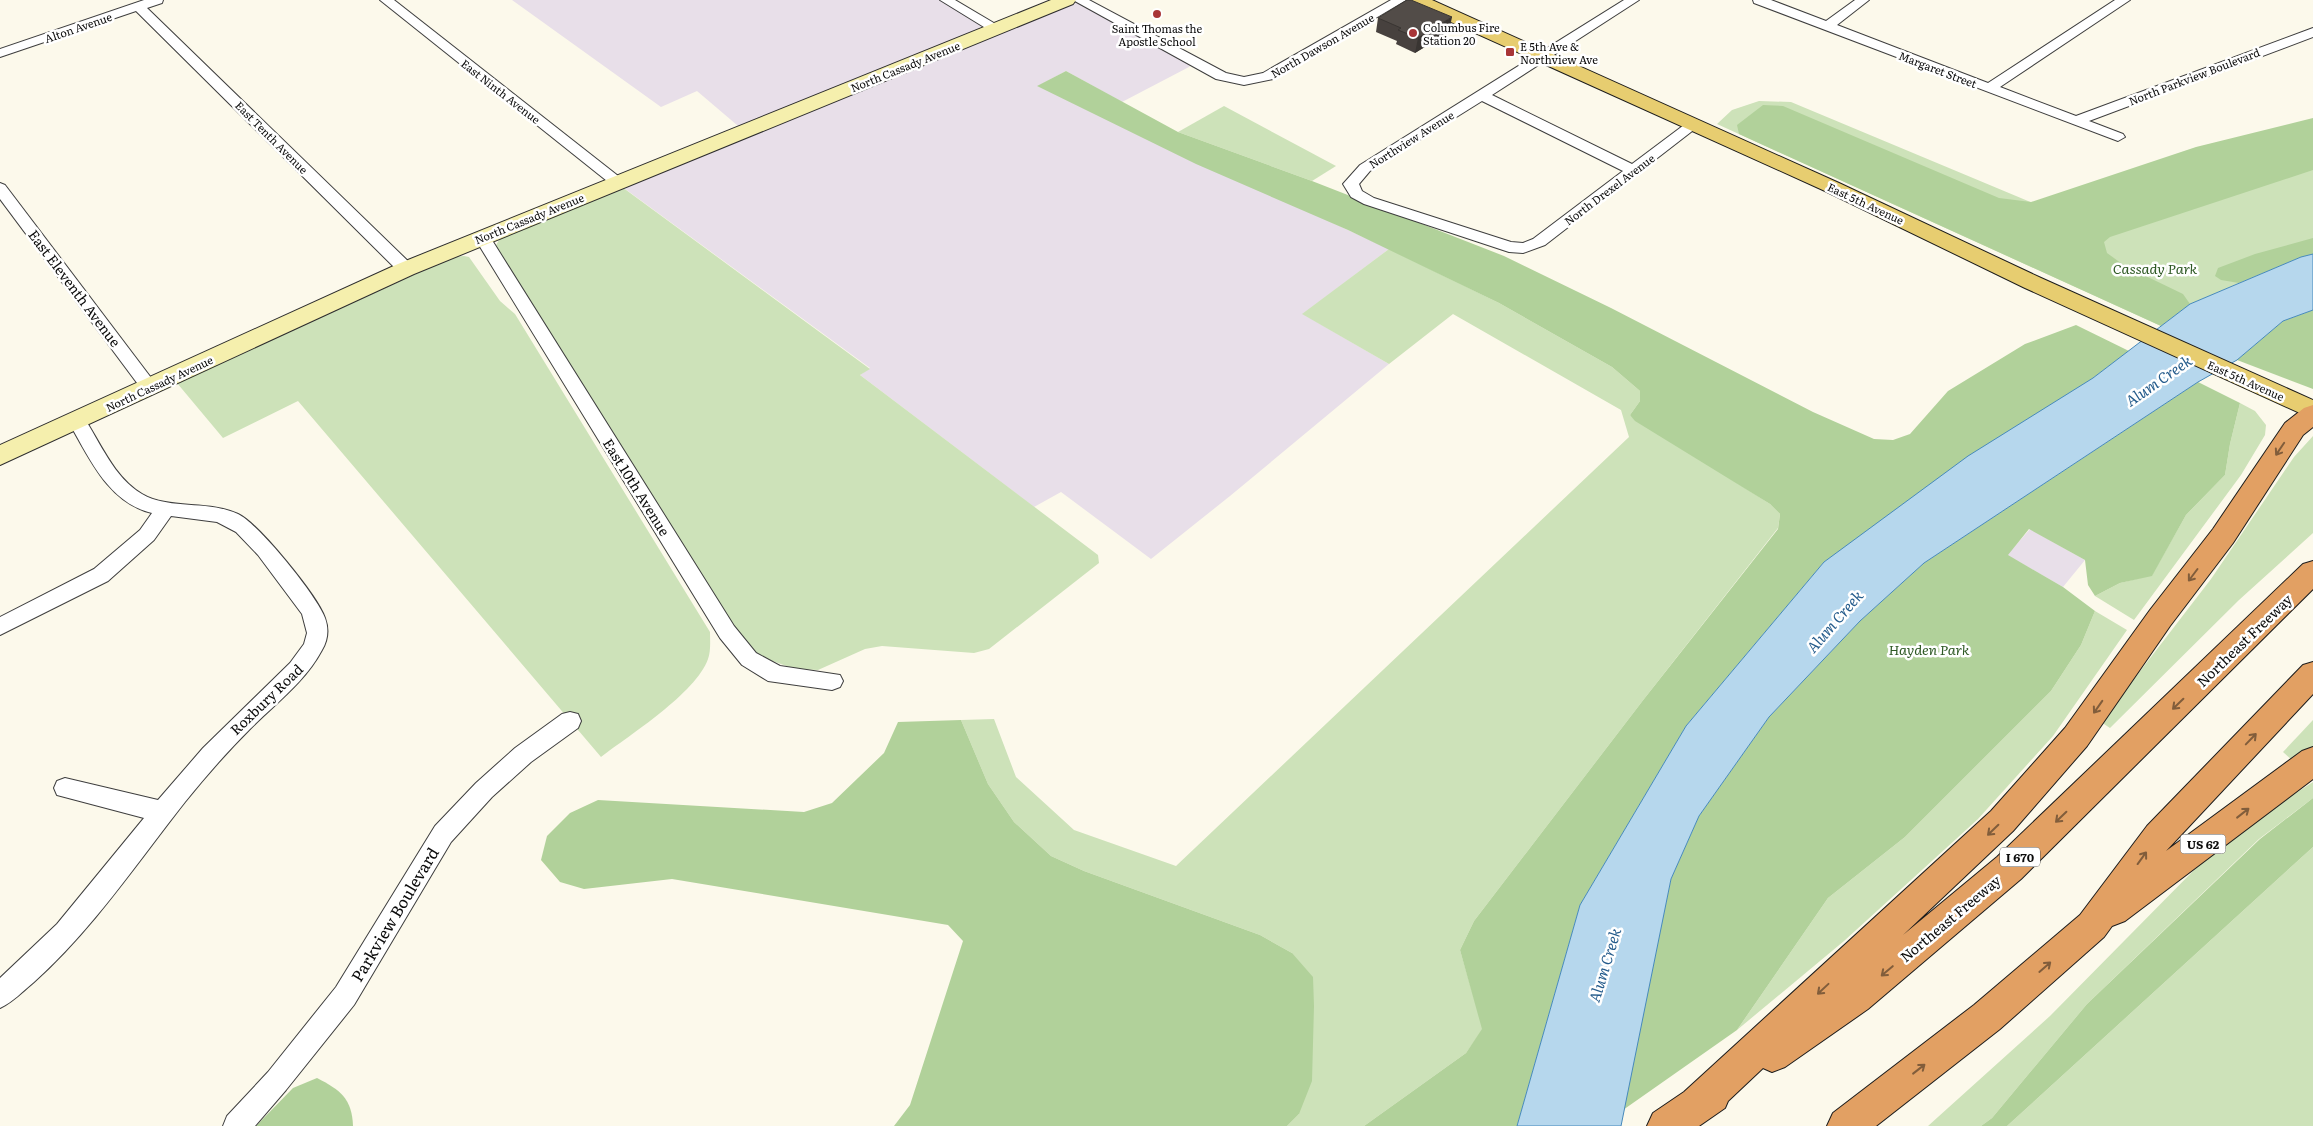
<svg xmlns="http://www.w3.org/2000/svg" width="2313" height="1126" viewBox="0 0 2313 1126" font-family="Literata,serif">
<rect width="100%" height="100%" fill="#fcf9eb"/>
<g fill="#e8dfe9">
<path d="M 512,0 L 946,0 L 995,29 L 1067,0 L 1080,0 L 1193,62 L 1189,67 L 1122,102 L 1066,71 L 1038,86 L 1389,249 L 1303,314 L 1389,364 L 1230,496 L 1151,559 L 1061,492 L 1034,507 L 860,375 L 870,368 L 617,183 L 744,131 L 697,91 L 661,107 Z"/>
<path d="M 2030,529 L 2085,560 L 2063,587 L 2007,555 Z"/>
</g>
<g fill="#cde2b9">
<path d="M 1759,101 L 1791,102 L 2105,233 L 2313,158 L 2313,254 L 2301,257 L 2190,304 L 2161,326 L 1717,124 L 1732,110 Z"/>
<path d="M 1224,106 L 1336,166 L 1312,181 L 1178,132 Z"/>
<path d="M 622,187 L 870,369 L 860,375 L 1098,555 L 1099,563 L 989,649 L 974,653 L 882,646 L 865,649 L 818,670 L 795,669 L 761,657 L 739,638 L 495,247 L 499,240 L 510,233 Z"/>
<path d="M 1389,249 L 1499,303 L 1612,367 L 1640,391 L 1640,401 L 1630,415 L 1770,504 L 1780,514 L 1778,528 L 1644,699 L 1474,921 L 1460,950 L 1483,1029 L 1466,1053 L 1364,1126 L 1287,1126 L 1299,1114 L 1292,953 L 1260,935 L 1084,871 L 1051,856 L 1014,822 L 988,784 L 961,720 L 994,719 L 1016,777 L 1074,830 L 1176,866 L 1629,437 L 1621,410 L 1453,314 L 1389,364 L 1302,314 Z"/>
<path d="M 464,256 L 469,257 L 500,301 L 515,314 L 710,632 C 710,640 711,651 708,659 C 696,693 630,735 601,757 L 298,401 L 223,438 L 177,383 L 453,257 Z"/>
<path d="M 2240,403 L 2255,411 L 2266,425 L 2265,435 L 2241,475 L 2134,620 L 2095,596 L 2120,583 L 2152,575 L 2186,515 L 2225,475 L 2230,444 Z"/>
<path d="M 2313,436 L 2313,533 L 2239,600 L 2110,728 L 2101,722 L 2211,579 L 2294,457 Z"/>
<path d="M 2095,611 L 2127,630 L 2053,736 L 1978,819 L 1844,941 L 1737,1030 L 1828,898 L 1905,837 L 2051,691 L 2081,645 Z"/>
<path d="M 2313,720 L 2313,747 L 2292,760 L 2283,752 Z"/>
<path d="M 2313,782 L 2313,798 L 2259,839 L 2087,1004 L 1992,1118 L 1981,1126 L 1928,1126 L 2050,1016 L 2199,865 L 2239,830 Z"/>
<path d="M 2313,847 L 2313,1126 L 2007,1126 Z"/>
</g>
<g fill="#b1d19a">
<path d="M 1066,71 L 1178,132 L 1312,181 L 1504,256 L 1611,308 L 1813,412 L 1874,439 L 1893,440 L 1910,434 L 1948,391 L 2025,344 L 2076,325 L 2129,351 L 2093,378 L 1824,562 L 1686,726 L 1580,905 L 1517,1126 L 1364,1126 L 1466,1053 L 1482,1029 L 1460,950 L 1474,921 L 1644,699 L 1778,529 L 1780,514 L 1770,504 L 1635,421 L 1630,415 L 1640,401 L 1640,391 L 1612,367 L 1499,303 L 1348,230 L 1196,164 L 1037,86 Z"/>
<path d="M 1763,105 L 1783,106 L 1999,198 L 2031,202 L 2196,147 L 2313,118 L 2313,170 L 2110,237 L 2104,242 L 2107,253 L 2125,266 L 2183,294 L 2190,304 L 2161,326 L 1739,134 L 1737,125 Z"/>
<path d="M 2313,238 L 2313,254 L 2301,257 L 2239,283 L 2221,280 L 2215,276 L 2218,268 L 2255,254 Z"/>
<path d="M 2313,310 L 2313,389 L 2237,360 L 2283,321 Z"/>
<path d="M 2198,382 L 2240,403 L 2230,444 L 2225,475 L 2186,515 L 2152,576 L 2120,583 L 2095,596 L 2088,585 L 2085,560 L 2029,529 L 2008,555 L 2063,587 L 2095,611 L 2081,645 L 2051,691 L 1905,837 L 1828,898 L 1737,1030 L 1623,1110 L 1671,879 L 1699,816 L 1769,717 L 1860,621 L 1924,563 Z"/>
<path d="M 961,720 L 988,784 L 1014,822 L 1051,856 L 1084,871 L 1260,935 L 1292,953 L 1313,977 L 1314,1006 L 1312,1081 L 1299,1114 L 1287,1126 L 894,1126 L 910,1105 L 963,941 L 948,925 L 672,879 L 584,889 L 560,882 L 541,860 L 547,836 L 570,813 L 598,800 L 804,812 L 832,803 L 884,753 L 898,722 Z"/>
<path d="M 2313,798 L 2313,847 L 2007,1126 L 1981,1126 L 1992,1118 L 2087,1004 L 2260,839 Z"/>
<path d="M 317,1078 C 340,1090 352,1098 353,1126 L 256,1126 L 293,1088 Z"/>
</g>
<path fill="#b6d7ed" stroke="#4689bb" d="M 2313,254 L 2313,310 L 2283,321 L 2237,360 L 2198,382 L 1924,563 L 1860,621 L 1769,717 L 1699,816 L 1671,879 L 1621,1126 L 1517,1126 L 1580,905 L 1686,726 L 1824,562 L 1968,456 L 2093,378 L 2190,304 L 2301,257 Z"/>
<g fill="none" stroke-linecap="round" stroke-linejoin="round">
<g stroke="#3e3e3e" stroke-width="2">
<g id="minor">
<path d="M 144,0 L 163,0 L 162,3 L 147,8 L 412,265 L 414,269 L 412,273 L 400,273 L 136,11 L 0,57 L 0,49 Z"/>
<path d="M 380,0 L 394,0 L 622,179 L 625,182 L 622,185 L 612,185 Z"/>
<path d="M 940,0 L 955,0 L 1004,29 L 997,33 L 992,32 Z"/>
<path d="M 1073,0 L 1089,0 L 1226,73 L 1244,77 L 1263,73 L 1391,0 L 1406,0 L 1273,79 L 1244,85 L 1216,79 Z"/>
<path d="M 1624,0 L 1639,0 L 1492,95 L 1632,164 L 1688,122 L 1698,122 L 1700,125 L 1545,245 L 1523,253 L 1509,252 L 1364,204 L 1351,197 L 1343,184 L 1360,165 ZM 1482,101 L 1623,171 L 1533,239 L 1523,243 L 1511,242 L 1374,198 L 1362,191 L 1359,184 L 1370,171 Z"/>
<path d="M 1753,0 L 1771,0 L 1826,21 L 1855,0 L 1869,0 L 1837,25 L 1988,83 L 2115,0 L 2130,0 L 2000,87 L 2076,116 L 2313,28 L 2313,37 L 2089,121 L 2123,134 L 2125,137 L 2118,141 L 1754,3 Z"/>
<path d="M 0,183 L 5,185 L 155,383 L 158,387 L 155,391 L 149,393 L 143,391 L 0,199 Z"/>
<path d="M 482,232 L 488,234 L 490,237 L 734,626 L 756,653 L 780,666 L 840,675 L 843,681 L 840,687 L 832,690 L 768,681 L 742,665 L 720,638 L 474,237 L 476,234 Z"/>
<path d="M 77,415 L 83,416 C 100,442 114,478 142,494 C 169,510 208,500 238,514 C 259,524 317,596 325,618 C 329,629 328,640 322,650 C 305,682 275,704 250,729 C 227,752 205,777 185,802 C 137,863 92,930 34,982 C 23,991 13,1002 0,1008 L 0,978 L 57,924 L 144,818 L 57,795 L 54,788 L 57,781 L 65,778 L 158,800 L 203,748 L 290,663 L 304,644 L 307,633 L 302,614 L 258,555 L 236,532 L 217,522 L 171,516 L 154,540 L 108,581 L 0,635 L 0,617 L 94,569 L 140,530 L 152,513 C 108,503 89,457 68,421 L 71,416 Z"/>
<path d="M 570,712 L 578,714 L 581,721 L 578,728 L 531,762 L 492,797 L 451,842 L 354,1005 L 286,1090 L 255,1126 L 223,1126 L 227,1116 L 268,1072 L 336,987 L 435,826 L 476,783 L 515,748 L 562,714 Z"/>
</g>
</g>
<g stroke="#2d2d2d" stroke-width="2">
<path id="secondary" d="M 1051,0 L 1076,0 L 1073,4 L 414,274 L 0,465 L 0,445 L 398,264 Z"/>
</g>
<g stroke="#1c1c1c" stroke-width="2">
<path id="primary" d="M 1408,0 L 1432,0 L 1839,183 L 2041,278 L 2313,400 L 2313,419 L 2025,288 L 1825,191 L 1411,4 Z"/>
</g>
<g stroke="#1c1c1c" stroke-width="2">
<g id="motorway">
<path d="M 2313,405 L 2313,427 L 2303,435 L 2233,543 L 2170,626 L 2087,746 L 2013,831 L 1903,935 L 1997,857 L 2303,564 L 2313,561 L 2313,589 L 2021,879 L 1868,1009 L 1785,1067 L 1772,1072 L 1763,1068 L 1728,1101 L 1725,1108 L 1699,1126 L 1647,1126 L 1653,1113 L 1684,1092 L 1991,811 L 2065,728 L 2150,610 L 2213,529 L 2285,423 L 2304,408 Z"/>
<path d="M 2313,662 L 2313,694 L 2166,851 L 2302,751 L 2313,747 L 2313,779 L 2125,921 L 2112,926 L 2104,937 L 2000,1029 L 1876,1126 L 1827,1126 L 1833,1113 L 1974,1005 L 2080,915 L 2147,826 L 2303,665 Z"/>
</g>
</g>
<use href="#minor" fill="#fff" fill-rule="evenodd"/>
<use href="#secondary" fill="#f5efad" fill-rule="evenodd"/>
<use href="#primary" fill="#e7cd70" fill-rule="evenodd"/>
<use href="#motorway" fill="#e2a063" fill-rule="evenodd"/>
</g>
<path fill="#47413e" d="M 1378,18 L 1449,32 L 1415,53 L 1396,44 L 1397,41 L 1376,32 Z"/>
<path fill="#393532" d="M 1452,17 L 1449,32 L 1415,53 L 1418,38 Z"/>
<path fill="#524c48" stroke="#393532" d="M 1407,0 L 1411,0 L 1452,17 L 1418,38 L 1398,30 L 1401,28 L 1378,18 Z"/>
<defs><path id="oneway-shaft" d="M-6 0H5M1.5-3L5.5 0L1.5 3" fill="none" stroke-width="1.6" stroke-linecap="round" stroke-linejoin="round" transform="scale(1.25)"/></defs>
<g stroke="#815d3b">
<use href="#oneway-shaft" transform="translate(2280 449) rotate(124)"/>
<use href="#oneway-shaft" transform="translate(2193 575) rotate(127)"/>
<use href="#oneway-shaft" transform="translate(2178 704) rotate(136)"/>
<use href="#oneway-shaft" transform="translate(2098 707) rotate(125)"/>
<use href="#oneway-shaft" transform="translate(2251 739) rotate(-46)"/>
<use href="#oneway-shaft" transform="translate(2243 813) rotate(-38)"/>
<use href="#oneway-shaft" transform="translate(2061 817) rotate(136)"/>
<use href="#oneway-shaft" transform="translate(1993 830) rotate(136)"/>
<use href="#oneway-shaft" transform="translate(2142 858) rotate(-54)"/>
<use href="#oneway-shaft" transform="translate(2045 967) rotate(-41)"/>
<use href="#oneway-shaft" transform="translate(1887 971) rotate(140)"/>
<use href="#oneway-shaft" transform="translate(1823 989) rotate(137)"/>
<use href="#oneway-shaft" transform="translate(1919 1069) rotate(-38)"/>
</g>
<g fill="#a83537" stroke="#fff" stroke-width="2">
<circle cx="1157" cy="14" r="5"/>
<circle cx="1413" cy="33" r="5"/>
<rect x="1505" y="47" width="10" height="10" rx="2.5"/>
</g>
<g text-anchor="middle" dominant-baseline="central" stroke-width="5" stroke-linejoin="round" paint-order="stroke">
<g font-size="11" fill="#0b0b0b" stroke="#fff">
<text transform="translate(78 27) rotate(-19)">Alton Avenue</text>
<text transform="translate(1322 45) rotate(-30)">North Dawson Avenue</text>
<text transform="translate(905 66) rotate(-22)">North Cassady Avenue</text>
<text transform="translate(1938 69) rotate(21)">Margaret Street</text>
<text transform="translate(2194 76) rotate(-21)">North Parkview Boulevard</text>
<text transform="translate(501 91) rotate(38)">East Ninth Avenue</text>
<text transform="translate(272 137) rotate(45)">East Tenth Avenue</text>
<text transform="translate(1411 139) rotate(-32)">Northview Avenue</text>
<text transform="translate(1609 189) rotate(-37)">North Drexel Avenue</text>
<text transform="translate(1866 203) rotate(25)">East 5th Avenue</text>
<text transform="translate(529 218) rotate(-22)">North Cassady Avenue</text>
<text transform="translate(2246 380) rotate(24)">East 5th Avenue</text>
<text transform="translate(159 383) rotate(-25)">North Cassady Avenue</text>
</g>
<g font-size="11" fill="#0b0b0b" stroke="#fff" text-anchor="start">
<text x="1423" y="27">Columbus Fire<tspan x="1423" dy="13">Station 20</tspan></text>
<text x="1157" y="28" text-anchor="middle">Saint Thomas the<tspan x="1157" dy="13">Apostle School</tspan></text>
<text x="1520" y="46">E 5th Ave &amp;<tspan x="1520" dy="13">Northview Ave</tspan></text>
</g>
<g fill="#fff" stroke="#545454" stroke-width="1">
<rect x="2180.5" y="834.5" width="45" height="19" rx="4"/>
<rect x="2000" y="847.5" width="40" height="19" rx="4"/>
</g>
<g font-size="12" font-weight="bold" fill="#0b0b0b">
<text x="2203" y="844">US 62</text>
<text x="2020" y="857">I 670</text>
</g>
<g font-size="14" font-style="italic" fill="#2e5924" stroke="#fff">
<text x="2155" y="268">Cassady Park</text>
<text x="1929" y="649">Hayden Park</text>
</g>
<g font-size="14" fill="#0b0b0b" stroke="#fff">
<text transform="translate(75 288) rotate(53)">East Eleventh Avenue</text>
<text transform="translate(637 487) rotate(58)">East 10th Avenue</text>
<text transform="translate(2244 640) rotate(-44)">Northeast Freeway</text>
<text transform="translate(266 699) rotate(-44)">Roxbury Road</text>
<text transform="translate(1950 918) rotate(-40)">Northeast Freeway</text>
</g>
<g font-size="15" font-style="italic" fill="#255c8c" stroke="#fff">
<text transform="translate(2158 380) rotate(-35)">Alum Creek</text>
<text transform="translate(1834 621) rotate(-49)">Alum Creek</text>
<text transform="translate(1604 965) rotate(-73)">Alum Creek</text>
</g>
<g font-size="16" fill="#0b0b0b" stroke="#fff">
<text transform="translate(394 914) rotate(-59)">Parkview Boulevard</text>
</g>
</g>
</svg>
